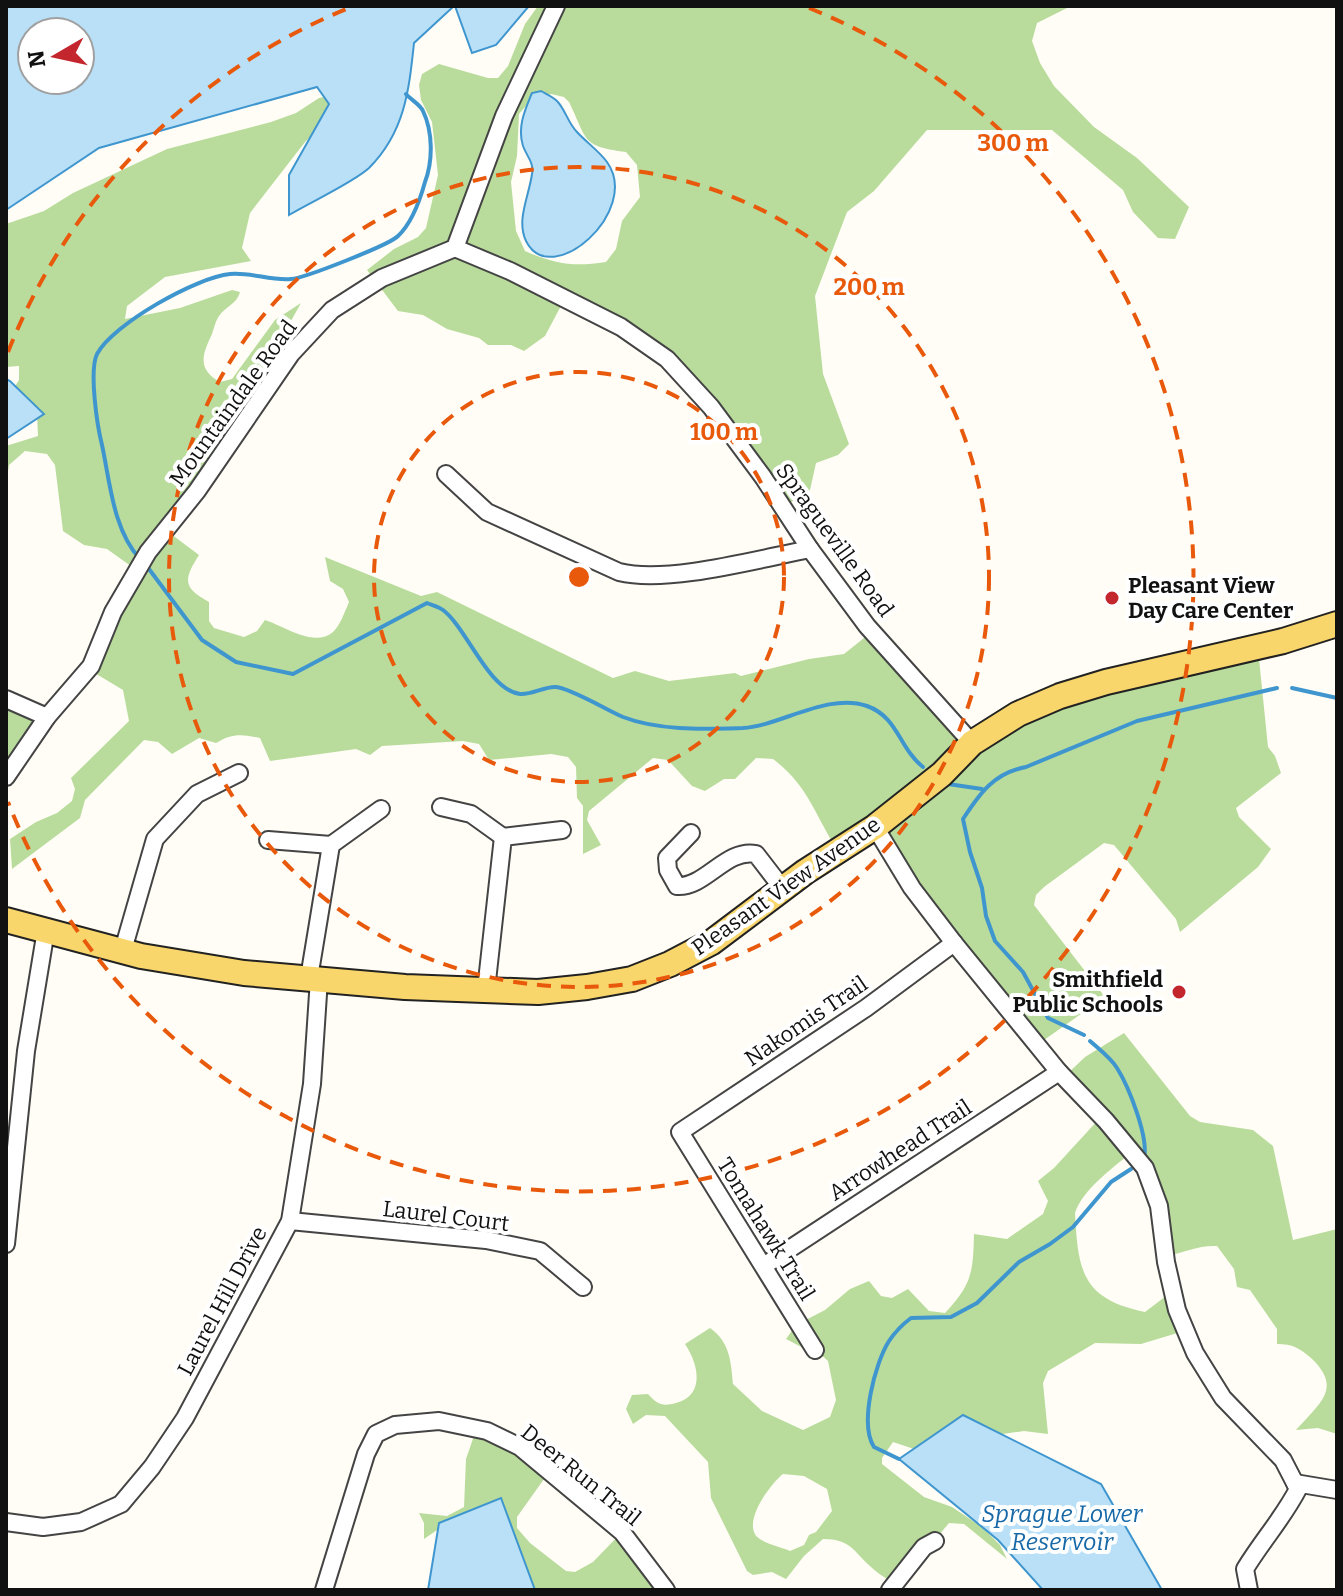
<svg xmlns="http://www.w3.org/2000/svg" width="1343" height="1596" viewBox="0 0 1343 1596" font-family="Bitter,serif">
<rect width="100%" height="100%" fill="#fffdf5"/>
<g fill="#b9dc9c" fill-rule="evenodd">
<path d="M 538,6 L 1071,6 L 1037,23 L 1032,41 L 1040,63 L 1054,86 L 1094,127 L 1137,158 L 1189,207 L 1175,239 L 1158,238 L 1133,212 L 1123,190 L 1052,130 L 927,130 L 874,191 L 847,212 L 815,296 L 823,374 L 849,444 L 838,455 L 816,463 L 810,490 L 782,508 L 665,359 L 562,304 L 545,336 L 524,351 L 511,345 L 488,345 L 479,338 L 447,329 L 423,315 L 398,311 L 367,270 L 394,249 L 418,237 L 426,228 L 438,175 L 432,122 L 421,100 L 419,85 L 422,74 L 439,64 L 488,78 L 498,78 L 508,66 L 525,24 ZM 551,94 L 564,97 L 569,102 C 588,141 581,146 626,152 L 637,165 L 640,197 L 622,221 L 616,249 L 606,262 C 573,267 555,264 525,251 L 516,231 L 511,182 L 517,156 L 519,114 L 531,100 Z"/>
<path d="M 335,95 L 331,116 L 305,142 L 250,213 L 242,248 L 251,261 L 165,277 L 127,306 L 125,319 L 180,308 L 232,290 L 240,292 C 237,304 226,306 219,316 C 216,320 214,328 212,334 C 202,355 197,369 220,382 L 232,379 L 275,320 L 301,303 L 287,328 L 271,344 L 268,376 L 167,531 L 199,555 C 183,580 183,588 209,602 L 209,621 L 214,628 L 244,637 L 257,631 L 265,620 C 284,626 314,648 333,632 C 340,626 345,611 349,602 L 343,589 L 330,581 L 325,557 L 421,596 L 437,592 L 613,678 L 635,671 L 669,681 L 735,673 L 741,676 L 809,659 L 844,654 L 869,634 L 969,751 L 1061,698 L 1258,649 L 1268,747 L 1275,756 L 1281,773 L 1236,808 L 1239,817 L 1271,849 L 1258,867 L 1180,932 L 1176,919 L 1114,845 L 1104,843 L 1044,887 L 1036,895 L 1034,905 L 1105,997 L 1037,1045 L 873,828 L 838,851 C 815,816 809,786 773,759 L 756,758 L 735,779 L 724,779 L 705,791 L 692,786 L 668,760 L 653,758 L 589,811 L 587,820 L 601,845 L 583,854 L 583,806 L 577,798 L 576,767 L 568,757 L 551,754 L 489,760 L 479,744 L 463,741 L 382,746 L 370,755 L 356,749 L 270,761 L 260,738 C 242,734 232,733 216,743 L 199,738 L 172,754 L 158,742 L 144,740 L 85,800 L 80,818 L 12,869 L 10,839 L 36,822 L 57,813 L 72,801 L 75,789 L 71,778 L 129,721 L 123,690 L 88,669 L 135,569 L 107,549 L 84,545 L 63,531 L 55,465 L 47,454 L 25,451 L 9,465 L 6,484 L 6,446 L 38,436 L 37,414 L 12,391 L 19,380 L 19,366 L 6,367 L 6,224 L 44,211 L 73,193 L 167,149 L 271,122 L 296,113 L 319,98 Z"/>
<path d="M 6,700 L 43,717 L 6,773 Z"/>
<path d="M 1124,1033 L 1190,1116 L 1200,1122 L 1253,1130 L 1273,1146 L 1293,1240 L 1337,1229 L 1337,1434 L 1318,1428 L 1296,1430 C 1320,1403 1343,1388 1311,1358 C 1299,1348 1293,1344 1277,1344 L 1277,1329 L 1250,1290 L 1237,1287 L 1234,1269 L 1217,1246 C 1199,1245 1185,1252 1167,1256 L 1156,1204 L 1129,1154 C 1111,1170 1083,1189 1075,1213 C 1078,1271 1082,1299 1145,1312 L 1170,1293 L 1184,1331 L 1141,1344 L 1095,1343 L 1048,1371 L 1043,1383 L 1048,1434 L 1024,1431 L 968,1439 L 923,1452 L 893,1442 L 882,1458 L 882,1464 L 924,1497 L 952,1507 L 982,1527 L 1000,1545 L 1007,1559 L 964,1524 L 949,1523 L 897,1585 C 889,1580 878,1574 871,1567 C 853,1551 851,1539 823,1539 L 804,1556 L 786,1579 L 772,1572 L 753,1575 L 747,1571 L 711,1498 L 708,1462 L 665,1416 L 646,1415 L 633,1424 L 626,1409 L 632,1395 L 648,1394 C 657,1404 662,1407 676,1403 C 705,1395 699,1365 685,1344 L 710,1328 C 730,1342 731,1362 733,1384 L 762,1411 L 803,1430 L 830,1417 L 836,1400 L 828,1361 L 817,1351 L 813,1353 L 786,1339 L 796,1325 L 825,1310 L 850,1289 L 869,1281 L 881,1296 L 892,1298 L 908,1289 L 929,1311 L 945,1313 C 972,1284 973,1273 974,1234 L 1007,1239 L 1043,1214 L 1048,1201 L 1038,1181 L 1054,1168 L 1099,1119 L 1064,1077 L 1085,1057 ZM 783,1474 L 804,1476 L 827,1489 L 832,1511 L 816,1532 L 809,1535 L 804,1545 L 790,1551 C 781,1547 768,1545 760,1539 C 739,1526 770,1484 783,1474 Z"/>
<path d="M 476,1430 L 549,1472 L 517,1517 L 517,1528 L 530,1543 L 566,1571 L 575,1572 L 593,1562 L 622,1532 L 669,1590 L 488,1590 L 450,1521 L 424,1539 L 424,1523 L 419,1513 L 447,1516 L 464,1507 L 466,1459 Z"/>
</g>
<g fill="#b9e0f7" stroke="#3f96cf" stroke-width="2" fill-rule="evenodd">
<path d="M 6,6 L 454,6 L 414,43 C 409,90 405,132 369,168 C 354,182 309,203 289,215 L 289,175 L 329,104 L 317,87 L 99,148 L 6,210 ZM 80,32 L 80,80 L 32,80 L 32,32 Z"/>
<path d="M 455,6 L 529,6 L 496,45 L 472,53 Z"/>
<path d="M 541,91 C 546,94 553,97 557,101 C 565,109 568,123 577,132 C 586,142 599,151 607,162 C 642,211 551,291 526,241 C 516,220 529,196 532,174 C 534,162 527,157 523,146 C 517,127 525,110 532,93 Z"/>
<path d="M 6,379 L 10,381 L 44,414 L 6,439 Z"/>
<path d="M 963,1415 L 1101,1484 L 1162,1590 L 1043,1590 L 998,1540 L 899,1459 Z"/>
<path d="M 501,1498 L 535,1590 L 428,1590 L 439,1523 Z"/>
</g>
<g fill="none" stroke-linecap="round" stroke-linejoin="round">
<g stroke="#3f96cf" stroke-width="4">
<path d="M 140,559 C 113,530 110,482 102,445 C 97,425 89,371 97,354 C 113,324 197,277 230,274 C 251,272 271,281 291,279 C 305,278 389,245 398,236 C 412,223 420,200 425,182 C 433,161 433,132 423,111 C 420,104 411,100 406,94"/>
<path d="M 146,565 L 202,640 L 236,662 L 293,674 L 427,603 C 432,605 439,607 443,610 C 467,628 488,690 520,694 C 532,695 545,686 556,687 C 570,688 607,710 623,717 C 659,731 705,729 743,728 C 780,726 828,692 867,706 C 898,717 899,748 923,767"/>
<path d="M 1292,688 L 1337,698"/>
<path d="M 948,784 L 982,789"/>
<path d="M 1084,1035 L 1048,1018 L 1023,972 L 995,941 L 986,916 L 982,888 L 970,852 L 963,819 C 980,793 994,773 1026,767 L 1137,721 L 1277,688"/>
<path d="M 1090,1041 C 1099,1049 1111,1058 1117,1068 C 1129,1087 1149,1138 1144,1158"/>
<path d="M 899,1459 L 874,1447 C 859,1424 875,1363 889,1341 C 895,1332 903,1324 911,1318 L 951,1317 L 977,1303 L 1019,1262 L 1050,1244 L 1073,1227 L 1111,1182 L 1131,1169"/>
</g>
<g stroke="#444" stroke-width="20">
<g id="minor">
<path d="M 455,248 L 510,271 L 621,327 L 667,359 L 711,407 L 763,477 L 810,549 L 867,626 L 972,743"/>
<path d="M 446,474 L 487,512 L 619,572 C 668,584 758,559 810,549"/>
<path d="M 6,699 L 47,717"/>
<path d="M 6,777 L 47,717 L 91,666 L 113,612 L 148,552 L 197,491 L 291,354 L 332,310 L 382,278 L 455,248 L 504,116 L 556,6"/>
<path d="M 441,807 L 471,814 L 503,837"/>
<path d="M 875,827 L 912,888 L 954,943 L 1059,1072 L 1106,1121 L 1145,1168 L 1159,1206 L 1166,1262 L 1177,1310 L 1195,1353 L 1223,1398 L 1283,1460 L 1298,1489 C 1283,1518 1262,1541 1245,1569 L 1249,1590"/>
<path d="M 691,833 L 667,858 L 668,870 L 677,886 C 705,888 726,848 756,854 L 783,889"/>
<path d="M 268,840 L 331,845"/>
<path d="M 123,950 L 155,839 L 197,794 L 239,773"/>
<path d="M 309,978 L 331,845 L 381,809"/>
<path d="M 486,990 L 503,837 L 562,830"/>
<path d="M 290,1221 L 486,1240 L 540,1251 L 583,1287"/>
<path d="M 6,1244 L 26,1051 L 46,930"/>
<path d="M 765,1265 L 1059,1072"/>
<path d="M 815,1350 L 680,1132 L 866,1008 L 954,943"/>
<path d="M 1295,1483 L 1337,1490"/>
<path d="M 6,1522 L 43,1527 L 81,1522 L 121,1504 L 152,1467 L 185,1418 L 290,1221 L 312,1084 L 319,979"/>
<path d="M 324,1590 L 366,1454 L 376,1434 L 395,1425 L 439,1421 L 487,1431 L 520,1447 L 622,1532 L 666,1590"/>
<path d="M 890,1590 L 924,1547 L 935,1541"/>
</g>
</g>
<g stroke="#222" stroke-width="28">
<path id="primary" d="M 6,920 L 141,956 L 244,973 L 405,987 L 538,992 L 587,987 L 632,979 L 670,964 L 712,942 L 805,872 L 875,827 L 942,774 L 972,743 L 1018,714 L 1060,696 L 1106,682 L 1283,641 L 1337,624"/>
</g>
<use href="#minor" stroke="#fff" stroke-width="16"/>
<use href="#primary" stroke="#f9d66b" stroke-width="24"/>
</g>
<g fill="none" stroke="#e8590c" stroke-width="4" stroke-dasharray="14 10">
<circle cx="579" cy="577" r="205"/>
<circle cx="579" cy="577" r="410"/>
<path d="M8 352A614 614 0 0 1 349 8M809 8A614 614 0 1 1 8 802"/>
</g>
<g fill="#c4262e" stroke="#fff" stroke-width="3">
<circle cx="1112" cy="598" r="8"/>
<circle cx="1179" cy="992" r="8"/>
</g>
<g text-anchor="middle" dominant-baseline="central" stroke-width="8" stroke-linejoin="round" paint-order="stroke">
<g font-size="22" fill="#111" stroke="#fff">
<text transform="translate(233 403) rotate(-54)">Mountaindale Road</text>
<text transform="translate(835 540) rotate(54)">Spragueville Road</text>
<text transform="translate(786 886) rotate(-35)">Pleasant View Avenue</text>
<text transform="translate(806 1021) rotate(-34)">Nakomis Trail</text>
<text transform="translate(900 1150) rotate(-33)">Arrowhead Trail</text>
<text transform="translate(446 1216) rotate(7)">Laurel Court</text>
<text transform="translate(766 1229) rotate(58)">Tomahawk Trail</text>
<text transform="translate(222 1301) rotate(-62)">Laurel Hill Drive</text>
<text transform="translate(581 1475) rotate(39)">Deer Run Trail</text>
</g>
<g font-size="22" font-weight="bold" fill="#111" stroke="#fff" text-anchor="start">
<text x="1128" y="585">Pleasant View<tspan x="1128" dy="25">Day Care Center</tspan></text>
<text x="1163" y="979" text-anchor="end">Smithfield<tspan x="1163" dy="25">Public Schools</tspan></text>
</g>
<g font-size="24" font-style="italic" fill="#1768a6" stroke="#fff">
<text x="1062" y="1514">Sprague Lower<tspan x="1062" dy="28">Reservoir</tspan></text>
</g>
</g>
<circle cx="579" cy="577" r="12" fill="#e8590c" stroke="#fff" stroke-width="4"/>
<g font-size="24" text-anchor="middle" font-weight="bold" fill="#e8590c" stroke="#fff" stroke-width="8" stroke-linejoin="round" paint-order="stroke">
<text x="1013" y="151">300 m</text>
<text x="869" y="295">200 m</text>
<text x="724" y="440">100 m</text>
</g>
<rect width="1343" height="1596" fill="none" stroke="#111111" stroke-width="16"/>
<g transform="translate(56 56) rotate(261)"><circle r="38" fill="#ffffff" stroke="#a0a0a0" stroke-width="2"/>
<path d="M0-6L14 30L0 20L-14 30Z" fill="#c4262e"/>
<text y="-12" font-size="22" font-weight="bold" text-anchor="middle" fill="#111111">N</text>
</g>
</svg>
